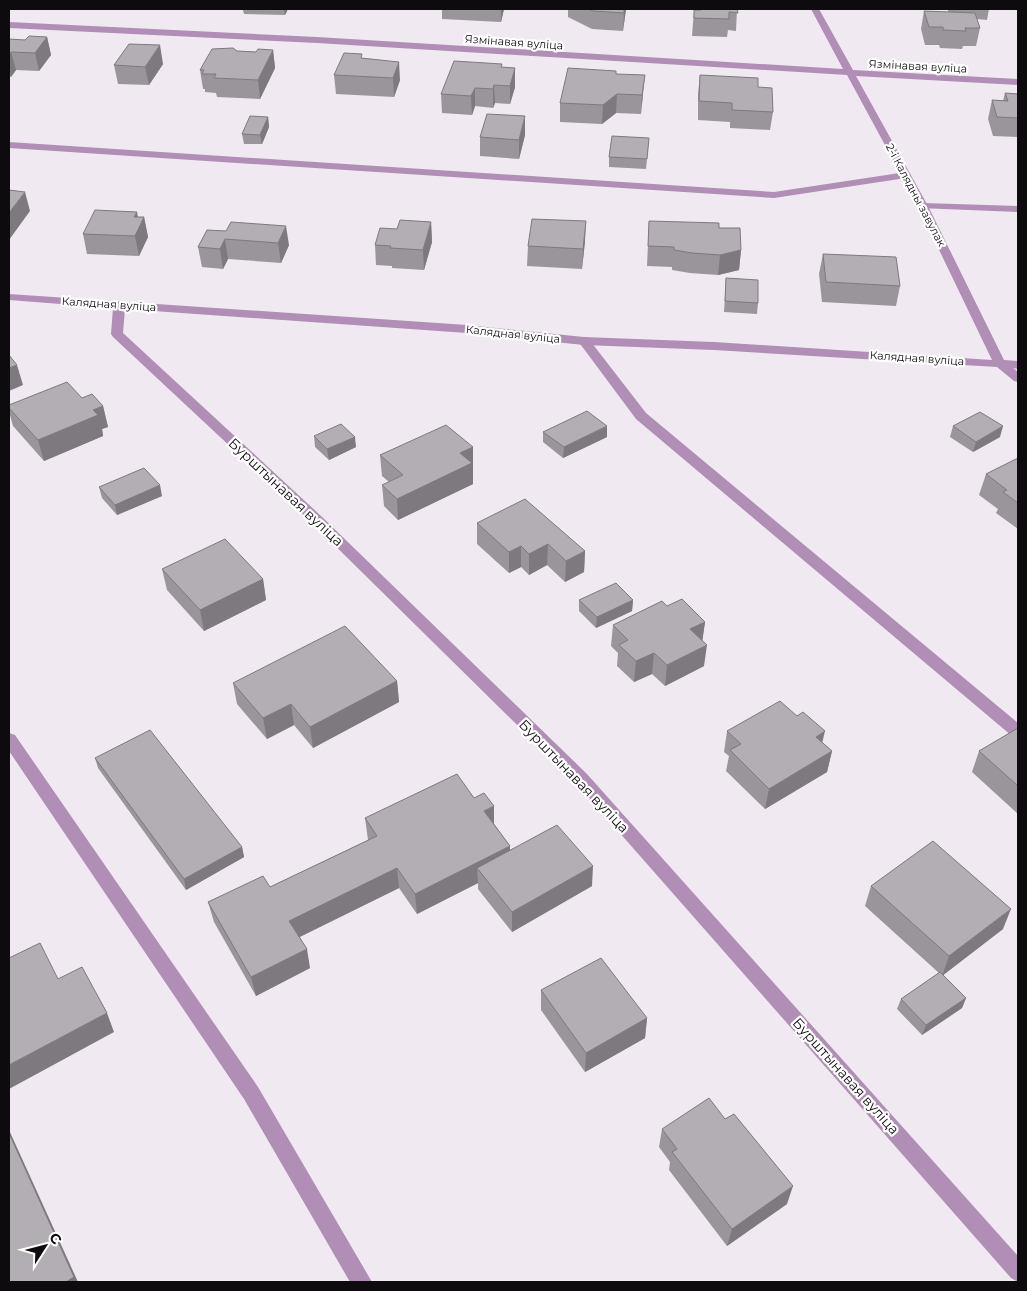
<svg xmlns="http://www.w3.org/2000/svg" width="1027" height="1291" viewBox="0 0 1027 1291" font-family="Montserrat,sans-serif">
<rect width="100%" height="100%" fill="#f0e9f1"/>
<g fill="none" stroke-linecap="round" stroke-linejoin="round">
<g fill="#b08eb6" fill-rule="evenodd">
<path d="M 9,142 L 774,192 L 906,172 L 911,175 L 906,178 L 774,198 L 9,148 Z"/>
<path d="M 923,203 L 1018,206 L 1018,212 L 919,208 L 918,206 L 919,204 Z"/>
<path d="M 584,337 L 588,338 L 646,413 L 1018,723 L 1018,738 L 1012,736 L 636,419 L 578,341 Z"/>
<path d="M 9,733 L 15,735 L 258,1087 L 372,1282 L 350,1282 L 244,1099 L 9,751 Z"/>
</g>
<path fill="#b08eb6" fill-rule="evenodd" d="M 811,9 L 819,9 L 853,70 L 1018,79 L 1018,85 L 856,76 L 928,206 L 1004,360 L 1018,361 L 1018,369 L 1013,368 L 1018,372 L 1018,382 L 1014,381 L 997,367 L 714,350 L 584,345 L 467,333 L 125,309 L 123,333 L 320,515 L 587,774 L 1018,1256 L 1018,1282 L 1011,1278 L 575,782 L 310,521 L 113,337 L 111,334 L 113,308 L 9,300 L 9,294 L 467,325 L 584,337 L 714,342 L 992,360 L 918,206 L 847,75 L 317,43 L 9,28 L 9,22 L 317,37 L 843,69 Z"/>
</g>
<g fill="#9a959b">
<path d="M 221,9 L 288,9 L 285,15 L 244,14 L 243,10 Z"/>
<path d="M 442,9 L 504,9 L 501,22 L 442,19 Z"/>
<path d="M 568,9 L 626,9 L 623,31 L 592,29 L 568,17 Z"/>
<path d="M 699,9 L 737,9 L 736,31 L 728,30 L 727,37 L 692,36 L 694,10 L 699,10 Z"/>
<path d="M 948,9 L 989,9 L 987,20 L 977,19 L 980,28 L 976,46 L 963,46 L 962,49 L 940,48 L 939,45 L 925,45 L 921,29 L 924,11 L 948,12 Z"/>
<path d="M 47,37 L 51,55 L 39,71 L 16,70 L 11,77 L 9,76 L 9,39 L 25,40 Z"/>
<path d="M 273,50 L 275,68 L 260,99 L 217,97 L 216,93 L 205,92 L 205,89 L 203,89 L 200,70 L 237,51 L 256,52 Z"/>
<path d="M 363,58 L 400,80 L 394,97 L 336,94 L 334,75 Z"/>
<path d="M 163,64 L 149,85 L 118,84 L 114,65 Z"/>
<path d="M 515,68 L 515,87 L 510,104 L 495,103 L 493,108 L 475,106 L 472,115 L 442,113 L 441,94 Z"/>
<path d="M 616,74 L 643,94 L 641,114 L 616,113 L 602,124 L 560,122 L 560,103 Z"/>
<path d="M 700,75 L 758,87 L 773,112 L 770,130 L 730,128 L 730,122 L 698,120 L 698,94 Z"/>
<path d="M 1005,93 L 1018,94 L 1018,137 L 993,136 L 988,119 L 992,100 L 1003,101 Z"/>
<path d="M 268,117 L 269,127 L 262,144 L 244,144 L 242,134 Z"/>
<path d="M 525,135 L 519,159 L 480,156 L 480,137 Z"/>
<path d="M 649,138 L 646,169 L 609,167 L 609,157 Z"/>
<path d="M 138,217 L 144,217 L 148,237 L 139,256 L 87,254 L 83,234 Z"/>
<path d="M 649,221 L 719,228 L 741,250 L 739,270 L 718,275 L 690,273 L 672,270 L 672,267 L 647,266 Z"/>
<path d="M 431,222 L 432,242 L 424,270 L 392,268 L 392,266 L 376,265 L 375,245 L 397,229 Z"/>
<path d="M 207,230 L 289,245 L 281,263 L 228,259 L 223,269 L 202,267 L 198,247 Z"/>
<path d="M 585,241 L 582,269 L 527,266 L 528,246 Z"/>
<path d="M 823,254 L 900,286 L 896,306 L 822,302 L 819,274 Z"/>
<path d="M 726,278 L 758,303 L 757,314 L 724,312 Z"/>
<path d="M 82,398 L 103,406 L 108,427 L 102,429 L 103,436 L 44,461 L 13,426 L 9,412 L 9,405 Z"/>
<path d="M 953,426 L 1000,437 L 973,452 L 950,437 Z"/>
<path d="M 543,432 L 607,437 L 563,458 L 543,442 Z"/>
<path d="M 314,436 L 356,447 L 329,460 L 315,447 Z"/>
<path d="M 473,447 L 473,484 L 398,520 L 384,506 L 382,485 L 389,482 L 382,476 L 380,455 Z"/>
<path d="M 1018,458 L 1018,529 L 996,513 L 998,509 L 979,495 L 986,474 Z"/>
<path d="M 99,487 L 162,496 L 117,515 L 102,498 Z"/>
<path d="M 477,523 L 585,551 L 584,572 L 565,582 L 547,565 L 529,575 L 521,567 L 509,573 L 477,544 Z"/>
<path d="M 162,569 L 263,579 L 266,600 L 204,631 L 167,590 Z"/>
<path d="M 579,600 L 633,600 L 632,611 L 596,628 L 579,611 Z"/>
<path d="M 667,606 L 705,622 L 702,641 L 704,666 L 665,686 L 652,674 L 634,682 L 617,666 L 618,653 L 611,646 L 613,625 Z"/>
<path d="M 397,681 L 399,702 L 313,748 L 294,725 L 267,739 L 237,704 L 233,683 Z"/>
<path d="M 1018,728 L 1018,814 L 972,772 L 979,751 Z"/>
<path d="M 727,731 L 822,742 L 832,751 L 827,772 L 765,809 L 726,771 L 729,756 L 724,752 Z"/>
<path d="M 95,758 L 242,847 L 244,857 L 186,890 L 98,768 Z"/>
<path d="M 365,818 L 494,824 L 510,846 L 510,850 L 592,886 L 512,932 L 478,889 L 478,883 L 417,914 L 399,888 L 300,937 L 310,968 L 256,996 L 214,922 L 208,902 L 270,887 L 368,840 Z"/>
<path d="M 871,886 L 1003,929 L 943,975 L 966,998 L 962,1008 L 922,1035 L 897,1009 L 901,999 L 939,973 L 865,906 Z"/>
<path d="M 541,990 L 647,1018 L 645,1038 L 585,1072 L 541,1010 Z"/>
<path d="M 662,1129 L 787,1204 L 727,1246 L 669,1170 L 670,1162 L 659,1147 Z"/>
</g>
<g fill="#7d797e">
<path d="M 284,9 L 288,9 L 285,15 Z"/>
<path d="M 501,9 L 504,9 L 501,22 Z"/>
<path d="M 624,9 L 626,9 L 623,31 L 624,13 Z"/>
<path d="M 47,37 L 51,55 L 39,71 L 35,53 Z"/>
<path d="M 160,45 L 163,64 L 149,85 L 145,67 Z"/>
<path d="M 273,50 L 275,68 L 260,99 L 258,80 Z"/>
<path d="M 11,52 L 16,70 L 11,77 L 9,68 L 9,55 Z"/>
<path d="M 399,62 L 400,80 L 394,97 L 393,78 Z"/>
<path d="M 515,68 L 515,87 L 510,104 L 510,86 Z"/>
<path d="M 645,75 L 643,94 L 641,114 L 642,95 Z"/>
<path d="M 494,85 L 495,103 L 493,108 L 493,89 Z"/>
<path d="M 475,88 L 475,106 L 472,115 L 471,96 Z"/>
<path d="M 617,94 L 616,113 L 602,124 L 603,105 Z"/>
<path d="M 525,116 L 525,135 L 519,159 L 519,140 Z"/>
<path d="M 268,117 L 269,127 L 262,144 L 260,135 Z"/>
<path d="M 25,192 L 30,211 L 9,240 L 9,213 Z"/>
<path d="M 137,212 L 140,227 L 144,217 L 148,237 L 139,256 L 135,236 L 134,217 Z"/>
<path d="M 586,221 L 585,241 L 582,269 L 583,249 Z"/>
<path d="M 431,222 L 432,242 L 424,270 L 423,250 Z"/>
<path d="M 286,226 L 289,245 L 281,263 L 278,243 Z"/>
<path d="M 225,239 L 228,259 L 223,269 L 220,249 Z"/>
<path d="M 741,250 L 739,270 L 718,275 L 720,255 Z"/>
<path d="M 17,365 L 23,385 L 9,391 L 9,368 Z"/>
<path d="M 103,406 L 108,427 L 102,429 L 103,436 L 44,461 L 38,440 L 93,410 Z"/>
<path d="M 607,426 L 607,437 L 563,458 L 564,447 Z"/>
<path d="M 1003,426 L 1000,437 L 973,452 L 976,442 Z"/>
<path d="M 355,437 L 356,447 L 329,460 L 327,449 Z"/>
<path d="M 473,447 L 473,484 L 398,520 L 397,499 L 460,453 Z"/>
<path d="M 160,485 L 162,496 L 117,515 L 115,505 Z"/>
<path d="M 548,544 L 547,565 L 529,575 L 529,554 Z"/>
<path d="M 521,546 L 521,567 L 509,573 L 509,552 Z"/>
<path d="M 585,551 L 584,572 L 565,582 L 566,561 Z"/>
<path d="M 263,579 L 266,600 L 204,631 L 200,610 Z"/>
<path d="M 633,600 L 632,611 L 596,628 L 597,617 Z"/>
<path d="M 705,622 L 702,643 L 690,629 Z"/>
<path d="M 707,645 L 704,666 L 665,686 L 667,665 Z"/>
<path d="M 654,653 L 652,674 L 634,682 L 636,661 Z"/>
<path d="M 397,681 L 399,702 L 313,748 L 310,727 Z"/>
<path d="M 291,704 L 294,725 L 267,739 L 263,718 Z"/>
<path d="M 825,731 L 820,752 L 816,737 Z"/>
<path d="M 832,751 L 827,772 L 765,809 L 769,789 Z"/>
<path d="M 494,806 L 494,827 L 484,811 Z"/>
<path d="M 510,846 L 510,866 L 477,868 L 478,883 L 417,914 L 415,894 Z"/>
<path d="M 242,847 L 244,857 L 186,890 L 184,879 Z"/>
<path d="M 593,866 L 592,886 L 512,932 L 512,912 Z"/>
<path d="M 397,868 L 399,888 L 293,940 L 289,921 Z"/>
<path d="M 1011,909 L 1003,929 L 942,976 L 949,956 Z"/>
<path d="M 307,949 L 310,968 L 256,996 L 251,977 Z"/>
<path d="M 966,998 L 962,1008 L 922,1035 L 926,1025 Z"/>
<path d="M 107,1013 L 114,1032 L 9,1089 L 9,1065 Z"/>
<path d="M 647,1018 L 645,1038 L 585,1072 L 586,1053 Z"/>
<path d="M 9,1130 L 78,1282 L 66,1282 L 9,1133 Z"/>
<path d="M 793,1186 L 787,1204 L 727,1246 L 732,1229 Z"/>
</g>
<g fill="#b3adb4" stroke="#7d797e">
<path d="M 589,9 L 624,9 L 624,13 L 593,11 Z"/>
<path d="M 701,9 L 737,9 L 738,13 L 729,12 L 729,19 L 694,18 L 694,10 L 701,10 Z"/>
<path d="M 924,11 L 975,13 L 980,28 L 965,28 L 966,31 L 943,30 L 943,27 L 929,27 Z"/>
<path d="M 29,36 L 47,37 L 35,53 L 11,52 L 9,55 L 9,39 L 25,40 Z"/>
<path d="M 129,44 L 160,45 L 145,67 L 114,65 Z"/>
<path d="M 233,48 L 237,51 L 256,52 L 258,49 L 273,50 L 258,80 L 214,78 L 216,74 L 202,74 L 204,70 L 200,70 L 212,49 Z"/>
<path d="M 344,53 L 362,54 L 361,58 L 399,62 L 393,78 L 334,75 Z"/>
<path d="M 454,61 L 502,64 L 501,67 L 515,68 L 510,86 L 494,85 L 493,89 L 475,88 L 471,96 L 441,94 Z"/>
<path d="M 568,68 L 616,71 L 616,74 L 645,75 L 642,95 L 617,94 L 603,105 L 560,103 Z"/>
<path d="M 700,75 L 758,78 L 758,87 L 772,88 L 773,112 L 732,110 L 732,103 L 699,101 Z"/>
<path d="M 1005,93 L 1018,94 L 1018,118 L 997,117 L 992,100 L 1008,101 Z"/>
<path d="M 487,114 L 525,116 L 519,140 L 480,137 Z"/>
<path d="M 250,116 L 268,117 L 260,135 L 242,134 Z"/>
<path d="M 612,136 L 649,138 L 647,159 L 609,157 Z"/>
<path d="M 9,190 L 25,192 L 9,213 Z"/>
<path d="M 95,210 L 137,212 L 134,217 L 144,217 L 135,236 L 83,234 Z"/>
<path d="M 532,219 L 586,221 L 583,249 L 528,246 Z"/>
<path d="M 400,220 L 431,222 L 423,250 L 390,248 L 391,246 L 375,245 L 380,228 L 397,229 Z"/>
<path d="M 649,221 L 719,223 L 719,228 L 740,228 L 741,250 L 720,255 L 692,253 L 674,250 L 674,247 L 648,246 Z"/>
<path d="M 231,222 L 286,226 L 278,243 L 225,239 L 220,249 L 198,247 L 207,230 L 226,231 Z"/>
<path d="M 823,254 L 896,257 L 900,286 L 826,282 Z"/>
<path d="M 726,278 L 758,280 L 758,303 L 725,301 Z"/>
<path d="M 9,355 L 17,365 L 9,368 Z"/>
<path d="M 67,382 L 82,398 L 92,394 L 103,406 L 93,410 L 98,415 L 38,440 L 9,408 L 9,405 Z"/>
<path d="M 587,411 L 607,426 L 564,447 L 543,432 Z"/>
<path d="M 980,412 L 1003,426 L 976,442 L 953,426 Z"/>
<path d="M 341,424 L 355,437 L 327,449 L 314,436 Z"/>
<path d="M 446,425 L 473,447 L 460,453 L 472,463 L 397,499 L 382,485 L 403,475 L 380,455 Z"/>
<path d="M 1018,458 L 1018,503 L 1003,492 L 1007,490 L 986,474 Z"/>
<path d="M 144,468 L 160,485 L 115,505 L 99,487 Z"/>
<path d="M 525,499 L 585,551 L 566,561 L 548,544 L 529,554 L 521,546 L 509,552 L 477,523 Z"/>
<path d="M 225,539 L 263,579 L 200,610 L 162,569 Z"/>
<path d="M 616,583 L 633,600 L 597,617 L 579,600 Z"/>
<path d="M 682,599 L 705,622 L 690,629 L 707,645 L 667,665 L 654,653 L 636,661 L 619,645 L 628,640 L 613,625 L 662,601 L 667,606 Z"/>
<path d="M 345,626 L 397,681 L 310,727 L 291,704 L 263,718 L 233,683 Z"/>
<path d="M 780,701 L 797,716 L 803,712 L 825,731 L 816,737 L 832,751 L 769,789 L 730,750 L 741,744 L 727,731 Z"/>
<path d="M 1018,728 L 1018,786 L 979,751 Z"/>
<path d="M 150,730 L 242,847 L 184,879 L 95,758 Z"/>
<path d="M 457,774 L 474,798 L 484,793 L 494,806 L 484,811 L 510,846 L 415,894 L 397,868 L 289,921 L 307,949 L 251,977 L 208,902 L 263,876 L 270,887 L 377,836 L 365,818 Z"/>
<path d="M 557,825 L 593,866 L 512,912 L 477,868 Z"/>
<path d="M 933,841 L 1011,909 L 949,956 L 871,886 Z"/>
<path d="M 40,943 L 58,979 L 82,967 L 107,1013 L 9,1065 L 9,958 Z"/>
<path d="M 601,958 L 647,1018 L 586,1053 L 541,990 Z"/>
<path d="M 940,972 L 966,998 L 926,1025 L 901,999 Z"/>
<path d="M 709,1098 L 725,1119 L 734,1114 L 793,1186 L 732,1229 L 672,1152 L 677,1149 L 662,1129 Z"/>
<path d="M 9,1133 L 74,1277 L 66,1282 L 9,1282 Z"/>
</g>
<g text-anchor="middle" dominant-baseline="central" stroke-width="4.5" stroke-linejoin="round" paint-order="stroke">
<g font-size="11" fill="#0e0b0e" stroke="#fff">
<text transform="translate(514 42) rotate(4)">Язмінавая вуліца</text>
<text transform="translate(918 66) rotate(3)">Язмінавая вуліца</text>
<text transform="translate(916 195) rotate(62)">2-і Калядны завулак</text>
<text transform="translate(109 304) rotate(4)">Калядная вуліца</text>
<text transform="translate(513 334) rotate(6)">Калядная вуліца</text>
<text transform="translate(917 358) rotate(4)">Калядная вуліца</text>
</g>
<g font-size="14" fill="#0e0b0e" stroke="#fff">
<text transform="translate(286 492) rotate(43)">Бурштынавая вуліца</text>
<text transform="translate(574 776) rotate(46)">Бурштынавая вуліца</text>
<text transform="translate(846 1076) rotate(48)">Бурштынавая вуліца</text>
</g>
</g>
<rect width="1027" height="1291" fill="none" stroke="#0e0b0e" stroke-width="20"/>
<g transform="translate(45 1246) rotate(54)" stroke="#ffffff" stroke-width="4" paint-order="stroke">
<path d="M0-4L9 19L0 12L-9 19Z" fill="#0e0b0e"/>
<text y="-8" font-size="14" font-weight="bold" text-anchor="middle" fill="#0e0b0e">С</text>
</g>
</svg>
